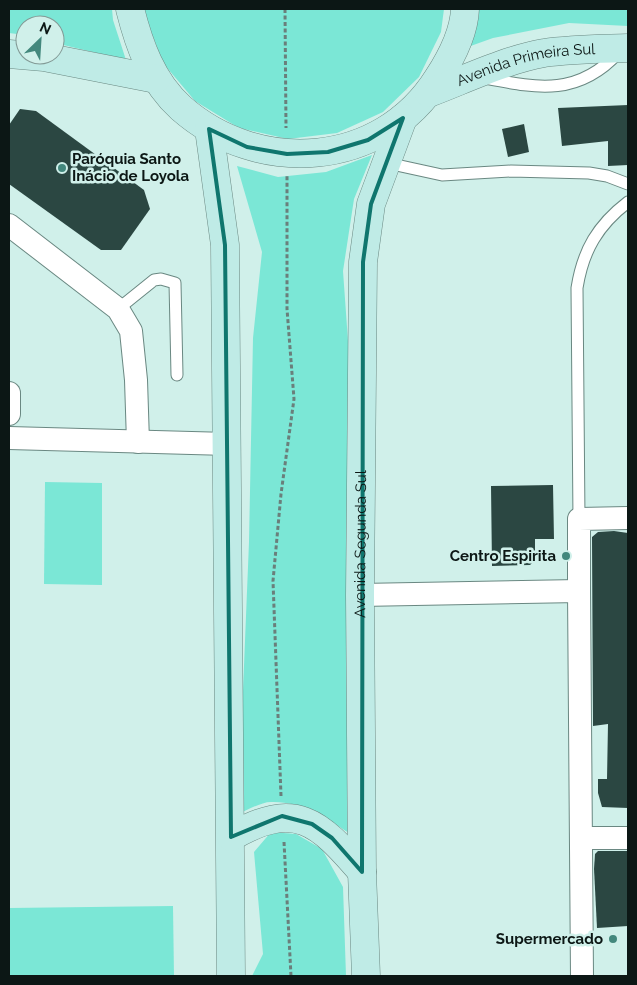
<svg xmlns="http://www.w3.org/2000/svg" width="637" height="985" viewBox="0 0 637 985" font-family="Raleway,sans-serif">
<rect width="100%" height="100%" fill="#d0f0ea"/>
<g fill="#7be7d6">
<path d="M 9,9 L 112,9 L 113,20 L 126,60 L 55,43 L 55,25 L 25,25 L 25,35 L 9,33 Z"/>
<path d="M 145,9 L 444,9 L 441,32 L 419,77 L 383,112 L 337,133 L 288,139 L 239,128 L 195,101 L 163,63 L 145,16 Z"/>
<path d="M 478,9 L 628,9 L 628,26 L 569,23 L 493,38 L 465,48 Z"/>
<path d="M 372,155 L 354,199 L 343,271 L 349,355 L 349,833 C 325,817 301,801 271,802 C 261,802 248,810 238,814 L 249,542 L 253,338 L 262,252 L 237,166 L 278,177 L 326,172 Z"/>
<path d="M 45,482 L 102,483 L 102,585 L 44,584 Z"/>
<path d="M 271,832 L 296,834 L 322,849 L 343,887 L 346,976 L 252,976 L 263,954 L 254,852 Z"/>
<path d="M 173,906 L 174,976 L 9,976 L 9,908 Z"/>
</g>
<g fill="#2b4742">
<path d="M 628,105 L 628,165 L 608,166 L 608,141 L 562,146 L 558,108 Z"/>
<path d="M 20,109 L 36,111 L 144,190 L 150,209 L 121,250 L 101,250 L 9,184 L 9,125 Z"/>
<path d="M 524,124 L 529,152 L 508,157 L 502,129 Z"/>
<path d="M 553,485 L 554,539 L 535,539 L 535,560 L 530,565 L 492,566 L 491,486 Z"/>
<path d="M 614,531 L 628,533 L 628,808 L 602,807 L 598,793 L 598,779 L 607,779 L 608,724 L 593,726 L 592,537 L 598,532 Z"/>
<path d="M 598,851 L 628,851 L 628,926 L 597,928 L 594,869 L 595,854 Z"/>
</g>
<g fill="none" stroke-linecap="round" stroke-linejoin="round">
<g stroke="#6a8882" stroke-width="13">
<g id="service">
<path d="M 484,78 C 537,88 578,97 619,52"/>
<path d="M 387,163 L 442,175 L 511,171 L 589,173 L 607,176 L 628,184"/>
<path d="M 118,309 L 154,280 L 161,279 L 175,283 L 177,375"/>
<path d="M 579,519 L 577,288 C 583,250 598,225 628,202"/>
</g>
</g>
<g stroke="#6a8882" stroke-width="24">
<g id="minor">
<path d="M 9,225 L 118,309 L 131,331 L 136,380 L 138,442"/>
<path d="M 9,393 L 9,414"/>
<path d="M 9,438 L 228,444"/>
<path d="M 579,591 L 579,519 L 628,518"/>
<path d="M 360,595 L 579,591 L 582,976"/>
<path d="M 582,838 L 628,838"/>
</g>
</g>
<g stroke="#6a8882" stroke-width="29">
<g id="secondary">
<path d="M 130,9 C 139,45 152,82 181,108 C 258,176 381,169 438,78 C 451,58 464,33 465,9"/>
<path d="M 9,54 L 44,57 L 156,79"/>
<path id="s1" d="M 429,93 C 466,79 505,60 544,53 C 572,49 600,49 628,48"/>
<path d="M 209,129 L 225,245 L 231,976"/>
<path d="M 231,837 C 296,799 319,822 362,872"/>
<path id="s2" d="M 366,976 L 362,872 L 360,595 L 363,262 L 371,204 L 403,118"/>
</g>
</g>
<g stroke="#6a7f7b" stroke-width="3" stroke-dasharray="4 2.5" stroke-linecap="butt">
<path d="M 285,9 L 286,128"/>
<path d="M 281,796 L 273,581 L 281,494 L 294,399 L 287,309 L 287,176"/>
<path d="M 284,842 L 291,976"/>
</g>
<use href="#service" stroke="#fff" stroke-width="11"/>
<use href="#minor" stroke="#fff" stroke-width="22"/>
<use href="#secondary" stroke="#bfebe6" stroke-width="28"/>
</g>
<path fill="none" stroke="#0f766e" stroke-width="4" stroke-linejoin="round" d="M 403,118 L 371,204 L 363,262 L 362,872 L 332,838 L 312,824 L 282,816 L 231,837 L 225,245 L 209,129 L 247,147 L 287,154 L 328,152 L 368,140 Z"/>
<g fill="#43887d" stroke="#d0f0ea" stroke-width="2">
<circle cx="62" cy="168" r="5"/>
<circle cx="566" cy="556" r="5"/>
<circle cx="613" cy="939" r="5"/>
</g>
<g text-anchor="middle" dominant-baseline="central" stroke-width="5" stroke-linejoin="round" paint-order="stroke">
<g font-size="15" fill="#0c1715" stroke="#d0f0ea">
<text stroke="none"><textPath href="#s1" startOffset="102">Avenida Primeira Sul</textPath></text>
<text stroke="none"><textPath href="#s2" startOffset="432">Avenida Segunda Sul</textPath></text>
</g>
<g font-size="15" font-weight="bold" fill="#0c1715" stroke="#d0f0ea" text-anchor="end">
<text x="72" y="159" text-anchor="start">Paróquia Santo<tspan x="72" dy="17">Inácio de Loyola</tspan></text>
<text x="556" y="556">Centro Espirita</text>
<text x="603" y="939">Supermercado</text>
</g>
</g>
<rect width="637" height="985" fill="none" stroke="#0c1715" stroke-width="20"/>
<g transform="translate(40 40) rotate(25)"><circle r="24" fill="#d0f0ea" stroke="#829995"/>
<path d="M0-4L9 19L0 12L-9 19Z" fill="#43887d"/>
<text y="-8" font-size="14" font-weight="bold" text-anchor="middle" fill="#0c1715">N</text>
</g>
</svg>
